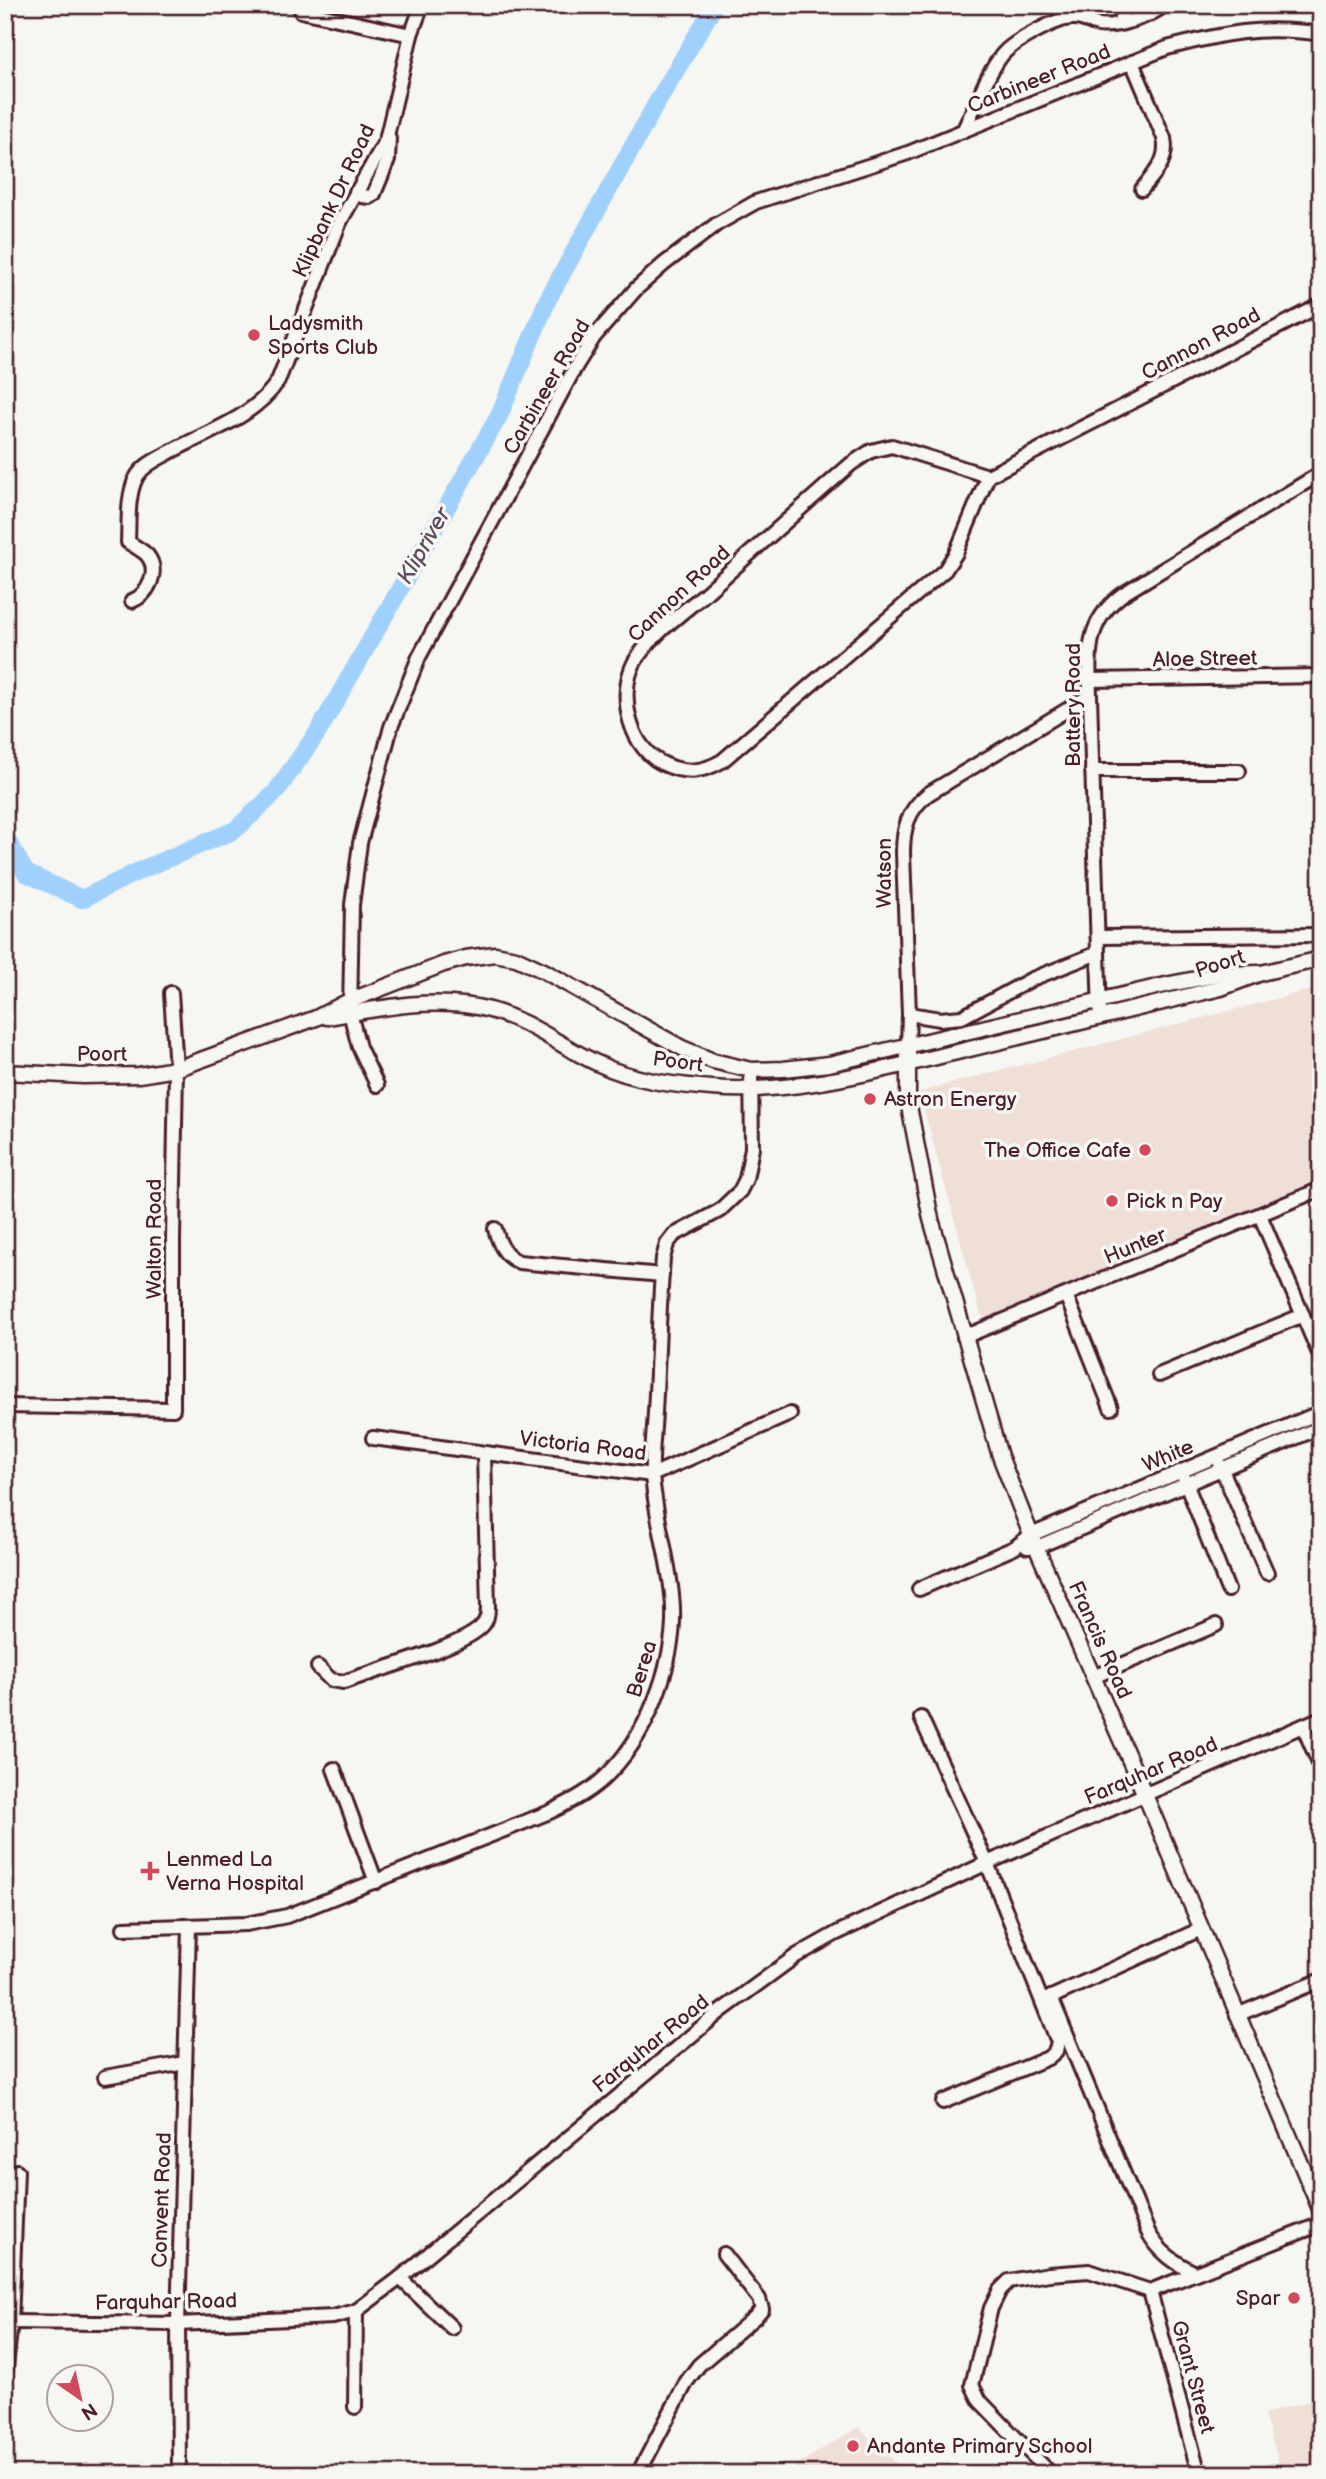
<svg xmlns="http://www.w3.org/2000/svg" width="1326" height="2479" viewBox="0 0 1326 2479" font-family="'Balsamiq Sans',sans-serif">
<rect width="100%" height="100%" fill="#f6f6f2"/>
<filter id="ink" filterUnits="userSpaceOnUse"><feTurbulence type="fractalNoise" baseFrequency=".0143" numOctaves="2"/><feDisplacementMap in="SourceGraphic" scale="14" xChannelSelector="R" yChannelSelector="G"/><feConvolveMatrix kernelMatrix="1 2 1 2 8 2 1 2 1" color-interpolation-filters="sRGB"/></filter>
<g filter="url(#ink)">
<g fill="#efdfd7">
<path d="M 1321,987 L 1321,1186 L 991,1324 L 981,1315 L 919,1092 Z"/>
<path d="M 1321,2398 L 1321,2474 L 1282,2474 L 1264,2414 Z"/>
<path d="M 858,2427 L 908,2474 L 791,2474 L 795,2466 Z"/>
</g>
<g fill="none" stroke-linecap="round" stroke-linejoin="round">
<path stroke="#a0d1fc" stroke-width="18" d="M 5,837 L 26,873 L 82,899 L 141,870 L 235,830 L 275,793 L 318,732 L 499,416 L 548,299 L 660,97 L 715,5"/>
<g stroke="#4a1f2b" stroke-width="18">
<g id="minor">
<path d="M 301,11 L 411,35"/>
<path d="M 1120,22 L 1128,5"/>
<path d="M 1132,62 L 1164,138 C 1169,160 1155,173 1142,189"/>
<path d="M 963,131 C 975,108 986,75 1002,55 C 1012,42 1057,18 1073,18 C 1082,17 1089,23 1098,25 C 1115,28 1151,17 1164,5"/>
<path d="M 356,192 L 362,196 L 370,197 L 374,194 L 388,160 L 389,138"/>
<path d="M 988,476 L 892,446 L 871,451 L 851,464 C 803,506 755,549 707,592 C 683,613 650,635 634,663 C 617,696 630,751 666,765 C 686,774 703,772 722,761 L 945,570 L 956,553 L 988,476 L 1321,305"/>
<path d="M 132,601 C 149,594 160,571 147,555 C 142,550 134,546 128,542 C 129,523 127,496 136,478 C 143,465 158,459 170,452 C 207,432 255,417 278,381 L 340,222 L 386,140 L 411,35 L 422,5"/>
<path d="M 1089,680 L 1321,676"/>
<path d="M 1092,771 L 1239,771"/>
<path d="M 1098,937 L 1321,935"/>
<path d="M 909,1014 L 940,1019 L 962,1017 L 1032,979 L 1098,953"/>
<path d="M 1100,1016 L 1090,696 C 1089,653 1085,622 1123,594 L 1321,473"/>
<path d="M 908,1047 L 909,1014 L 903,853 C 903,828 908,810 928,794 L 1090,696"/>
<path d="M 377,1085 L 359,1047 L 350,1013 L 352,905 L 360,843 L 391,727 L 419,657 L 576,366 L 594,337 L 636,289 L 664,264 L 717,224 L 756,202 L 908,153 L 1167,48 C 1225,33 1261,25 1321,34"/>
<path d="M 1260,1215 L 1321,1358"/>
<path d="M 495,1229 C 499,1243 504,1256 519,1262 L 662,1275"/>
<path d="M 1066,1295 L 1111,1408"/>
<path d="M 964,1337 L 1321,1189"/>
<path d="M 1159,1375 L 1303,1315"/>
<path d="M 5,1406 L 173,1409 L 173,1240 L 176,1069 L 171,993"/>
<path d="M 373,1438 L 652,1475 L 790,1414"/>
<path d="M 1220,1465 L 1267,1573"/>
<path d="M 1184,1478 L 1228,1590"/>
<path d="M 1027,1547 L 1037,1547 L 1321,1427"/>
<path d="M 919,1589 L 1014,1548 L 1031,1535 L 1321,1412"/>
<path d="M 318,1667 L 331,1680 L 344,1682 C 376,1670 460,1648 481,1627 C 487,1621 488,1615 488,1607 L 484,1454"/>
<path d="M 1093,1677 L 1216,1625"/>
<path d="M 921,1718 L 987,1863 L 1058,2042 L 1056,2051 L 1048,2058 L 943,2102"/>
<path d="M 1303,1726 L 1321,1768"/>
<path d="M 334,1769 L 376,1882"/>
<path d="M 124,1928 L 246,1924 L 287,1916 L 550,1812 C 572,1801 594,1790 611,1771 C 651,1729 679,1653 672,1595 C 668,1555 655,1515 652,1475 C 651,1454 654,1432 655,1412 C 658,1360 659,1309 663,1258 L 667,1244 L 674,1235 L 719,1211 L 740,1191 L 746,1179 L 752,1148 L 751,1070"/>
<path d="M 1051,1997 L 1148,2232 C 1159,2252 1175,2263 1195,2273"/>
<path d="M 1045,2000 L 1201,1929"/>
<path d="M 1237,2015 L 1321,1980"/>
<path d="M 105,2077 L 185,2063"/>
<path d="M 400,2278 L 452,2328"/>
<path d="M 1150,2291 L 1199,2474"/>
<path d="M 11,2322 L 178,2324 L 333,2317 L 356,2311 L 400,2278 L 721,2011 L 796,1956 L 837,1933 L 987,1863 L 1321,1718"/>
<path d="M 5,2375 L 11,2322 L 17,2171"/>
<path d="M 355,2407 L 356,2311"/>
<path d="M 179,2474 L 178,2324 L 189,1927"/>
<path d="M 638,2474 L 687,2381 L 699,2365 L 755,2317 L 762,2309 L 759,2299 L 724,2254"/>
<path d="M 1051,2474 L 980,2401 L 972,2385 L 991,2308 L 1000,2290 L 1009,2281 L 1049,2274 L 1089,2271 L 1150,2291 L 1321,2224"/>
</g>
</g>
<g stroke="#4a1f2b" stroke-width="19">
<g id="tertiary">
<path d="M 327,1017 C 380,1009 436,995 490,1010 C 531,1021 561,1047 599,1064 C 634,1081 674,1085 712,1088 C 791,1095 877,1071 953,1053 C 1043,1032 1132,1009 1221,988 L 1261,973 L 1321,959"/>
<path d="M 908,1047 L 908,1101 L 931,1219 L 1000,1456 L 1031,1535 L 1145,1795 L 1321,2211"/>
<path d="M 5,1072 L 83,1076 L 139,1075 L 176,1069 L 316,1018 L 349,1001 L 444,964 L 466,958 L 495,954 L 516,958 L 544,971 L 682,1048 L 713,1061 L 751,1070 L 783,1069 L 829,1064 L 1170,984 L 1222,974 L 1261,973"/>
</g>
</g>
<use href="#minor" stroke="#f6f6f2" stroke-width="12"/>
<use href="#tertiary" stroke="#f6f6f2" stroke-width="14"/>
</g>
</g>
<g fill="#d1495b" stroke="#f6f6f2" stroke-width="2.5">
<circle cx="254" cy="335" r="7"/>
<circle cx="870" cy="1099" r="7"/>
<circle cx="1145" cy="1150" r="7"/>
<circle cx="1112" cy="1201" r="7"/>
<path d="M146.5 1860.5h7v7h7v7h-7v7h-7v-7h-7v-7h7z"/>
<circle cx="1294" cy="2298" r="7"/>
<circle cx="853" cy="2446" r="7"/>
</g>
<g text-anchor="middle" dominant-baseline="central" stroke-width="7" stroke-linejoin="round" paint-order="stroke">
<g font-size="21" fill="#4a1f2b" stroke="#f6f6f2">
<text transform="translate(1039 79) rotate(-22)">Carbineer Road</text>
<text transform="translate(334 201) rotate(-65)">Klipbank Dr Road</text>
<text transform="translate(1201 344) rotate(-28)">Cannon Road</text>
<text transform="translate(547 387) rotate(-60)">Carbineer Road</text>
<text transform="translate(679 594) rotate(-43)">Cannon Road</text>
<text transform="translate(1205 659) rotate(-1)">Aloe Street</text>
<text transform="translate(1073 705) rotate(-90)">Battery Road</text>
<text transform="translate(884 873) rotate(-90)">Watson</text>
<text transform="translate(1220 964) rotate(-18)">Poort</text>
<text x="102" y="1054">Poort</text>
<text transform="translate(678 1062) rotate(8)">Poort</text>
<text transform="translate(154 1239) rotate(-90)">Walton Road</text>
<text transform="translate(1135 1246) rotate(-22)">Hunter</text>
<text transform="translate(583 1446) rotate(7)">Victoria Road</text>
<text transform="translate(1168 1456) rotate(-23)">White</text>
<text transform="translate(1100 1640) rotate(66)">Francis Road</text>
<text transform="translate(642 1669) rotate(-73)">Berea</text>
<text transform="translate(1151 1771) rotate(-23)">Farquhar Road</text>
<text transform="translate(651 2044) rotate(-39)">Farquhar Road</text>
<text transform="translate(162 2200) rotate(-88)">Convent Road</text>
<text transform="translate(166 2302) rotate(-1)">Farquhar Road</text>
<text transform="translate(1193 2377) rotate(75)">Grant Street</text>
</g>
<g font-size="21" fill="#4a1f2b" stroke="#f6f6f2" text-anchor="start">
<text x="268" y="323">Ladysmith<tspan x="268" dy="24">Sports Club</tspan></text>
<text x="884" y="1099">Astron Energy</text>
<text x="1131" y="1150" text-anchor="end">The Office Cafe</text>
<text x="1126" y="1201">Pick n Pay</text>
<text x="166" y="1859">Lenmed La<tspan x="166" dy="24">Verna Hospital</tspan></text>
<text x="1280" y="2298" text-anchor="end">Spar</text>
<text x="867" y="2446">Andante Primary School</text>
</g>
<g font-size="23" font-style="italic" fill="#604c5f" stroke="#f6f6f2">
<text transform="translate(424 546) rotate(-60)">Klipriver</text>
</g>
</g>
<rect width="1326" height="2479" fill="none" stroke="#f6f6f2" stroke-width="28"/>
<rect x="14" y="14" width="1298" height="2451" fill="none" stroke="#4a1f2b" stroke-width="2.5" filter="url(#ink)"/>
<g transform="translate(80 2398) rotate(146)"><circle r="33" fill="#f6f6f2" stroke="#b1a0a2" stroke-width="2"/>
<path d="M0-5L12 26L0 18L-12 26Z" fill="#d1495b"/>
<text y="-10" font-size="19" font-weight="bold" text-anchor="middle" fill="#4a1f2b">N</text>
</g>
</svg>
